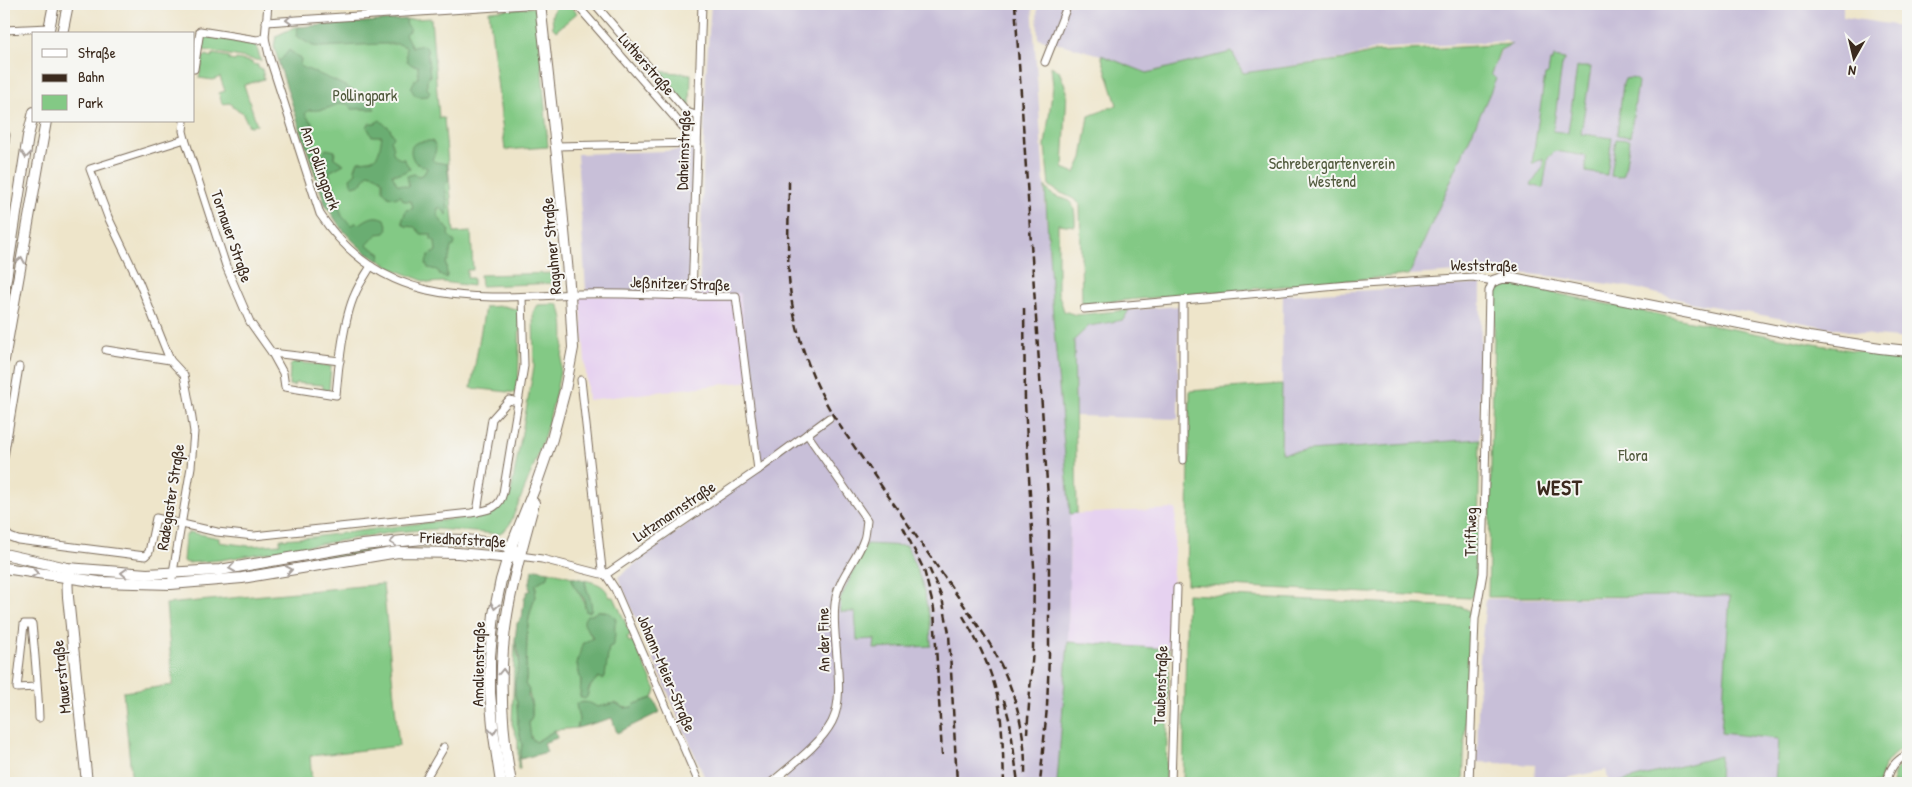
<svg xmlns="http://www.w3.org/2000/svg" width="1912" height="787" viewBox="0 0 1912 787" font-family="'Patrick Hand',sans-serif">
<rect width="100%" height="100%" fill="#f6f6f2"/>
<filter id="ink" filterUnits="userSpaceOnUse"><feTurbulence type="fractalNoise" baseFrequency=".02" numOctaves="2"/><feDisplacementMap in="SourceGraphic" scale="10" xChannelSelector="R" yChannelSelector="G"/><feConvolveMatrix kernelMatrix="1 2 1 2 8 2 1 2 1" color-interpolation-filters="sRGB"/></filter>
<filter id="wash" filterUnits="userSpaceOnUse"><feTurbulence type="fractalNoise" baseFrequency=".0096" numOctaves="4" result="noise"/><feDisplacementMap in="SourceGraphic" scale="20" xChannelSelector="R" yChannelSelector="G"/><feGaussianBlur stdDeviation="1.12" result="paint"/><feColorMatrix in="noise" values="0 0 0 0 0 0 0 0 0 0 0 0 0 0 0 0 0 1.4 0 .05"/><feComposite in="paint" operator="in"/></filter>
<g filter="url(#wash)">
<rect width="100%" height="100%" fill="#eee5ca"/>
<g fill="#e6d2f0">
<path d="M 740,293 L 751,381 L 588,400 L 580,296 Z"/>
<path d="M 1176,509 L 1169,649 L 1068,642 L 1070,514 Z"/>
</g>
<g fill="#c8bfd8">
<path d="M 711,4 L 1032,4 L 1053,317 L 1070,514 L 1068,642 L 1057,783 L 786,783 L 785,767 L 766,783 L 707,783 L 618,577 L 761,467 L 740,293 L 699,294 L 706,75 Z"/>
<path d="M 1037,4 L 1839,4 L 1843,5 L 1843,17 L 1908,27 L 1908,339 L 1876,336 L 1695,303 L 1630,287 L 1557,277 L 1492,270 L 1409,275 L 1495,79 L 1491,74 L 1501,50 L 1512,44 L 1506,41 L 1375,49 L 1347,58 L 1242,73 L 1232,52 L 1147,73 L 1101,55 L 1038,38 Z"/>
<path d="M 694,150 L 689,292 L 586,291 L 577,154 Z"/>
<path d="M 1481,284 L 1480,439 L 1281,453 L 1283,295 Z"/>
<path d="M 1179,306 L 1178,419 L 1075,416 L 1074,340 L 1089,326 L 1123,320 L 1129,310 Z"/>
<path d="M 1730,596 L 1721,733 L 1778,739 L 1775,783 L 1719,783 L 1720,757 L 1616,783 L 1609,783 L 1606,770 L 1542,783 L 1534,783 L 1535,765 L 1477,762 L 1479,668 L 1486,599 Z"/>
</g>
<g fill="#83c985" stroke="#5f7a52" fill-rule="evenodd">
<path d="M 557,4 L 569,4 L 577,13 L 556,31 L 553,28 L 552,15 Z"/>
<path d="M 537,7 L 548,147 L 505,150 L 489,11 Z"/>
<path d="M 431,18 L 439,118 L 444,118 L 454,233 L 471,232 L 473,270 L 467,270 L 467,278 L 473,278 L 473,286 L 442,282 L 429,283 L 396,270 L 365,252 L 341,228 L 325,204 L 274,47 L 276,36 L 295,27 Z"/>
<path d="M 209,36 L 256,45 L 261,61 L 204,50 L 201,48 L 202,40 Z"/>
<path d="M 1512,44 L 1500,50 L 1491,74 L 1496,79 L 1409,275 L 1082,304 L 1080,204 C 1071,195 1058,194 1049,185 L 1045,146 L 1053,86 L 1051,66 L 1059,71 L 1067,91 L 1063,168 L 1075,173 L 1082,158 L 1089,116 L 1117,105 L 1101,55 L 1147,73 L 1232,52 L 1243,73 L 1347,59 L 1374,52 Z"/>
<path d="M 213,54 L 229,57 L 229,60 L 235,61 L 236,59 L 252,62 L 252,64 L 258,65 L 258,68 L 262,69 L 264,79 L 244,85 L 257,125 L 249,126 L 242,112 L 234,108 L 230,103 L 222,104 L 219,93 L 225,91 L 220,77 L 213,80 L 199,78 L 203,57 L 205,57 L 206,55 L 212,57 Z"/>
<path d="M 1554,57 L 1565,59 L 1562,65 L 1553,131 L 1568,133 L 1577,67 L 1591,67 L 1581,134 L 1612,138 L 1607,175 L 1586,172 L 1586,156 L 1555,151 L 1548,158 L 1543,188 L 1531,185 L 1543,167 L 1543,158 L 1532,164 L 1545,75 L 1548,74 L 1550,61 L 1553,61 Z"/>
<path d="M 656,71 L 691,74 L 690,106 L 687,106 Z"/>
<path d="M 1630,78 L 1636,79 L 1638,82 L 1630,137 L 1617,135 L 1623,84 L 1625,79 Z"/>
<path d="M 1616,139 L 1630,140 L 1624,175 L 1619,177 L 1611,176 Z"/>
<path d="M 1045,186 C 1057,208 1077,186 1075,226 L 1058,224 L 1058,292 L 1064,311 L 1076,315 L 1129,310 L 1123,320 L 1089,326 L 1074,340 L 1077,513 L 1070,514 L 1053,317 Z"/>
<path d="M 558,273 L 559,283 L 481,286 L 480,275 Z"/>
<path d="M 1513,284 C 1586,300 1659,315 1732,329 C 1791,340 1849,351 1908,358 L 1908,746 C 1891,753 1882,765 1879,783 L 1775,783 L 1778,739 L 1721,733 L 1730,596 L 1488,597 L 1495,294 L 1498,288 Z"/>
<path d="M 558,304 C 576,332 548,429 536,460 C 528,481 519,502 510,524 L 505,530 L 498,534 L 436,529 L 395,532 L 220,560 L 188,563 L 183,561 L 185,537 L 189,532 L 219,538 L 219,542 L 250,546 L 280,544 L 280,539 L 313,537 L 484,515 L 498,509 L 505,496 L 510,497 L 534,367 L 533,312 L 538,305 Z"/>
<path d="M 503,306 L 520,310 L 518,393 L 471,388 L 485,307 Z"/>
<path d="M 294,362 L 331,366 L 329,390 L 323,390 L 323,385 L 295,383 L 294,386 L 289,385 L 290,366 Z"/>
<path d="M 1282,384 L 1281,453 L 1480,439 L 1477,585 L 1474,594 L 1470,598 L 1187,584 L 1190,391 Z"/>
<path d="M 866,544 L 907,546 L 922,583 L 930,620 L 931,646 L 874,649 L 875,639 L 857,640 L 855,612 L 841,612 L 840,600 Z"/>
<path d="M 382,547 L 383,550 L 241,574 L 193,579 L 192,576 Z"/>
<path d="M 549,571 L 572,577 C 573,590 583,594 585,607 L 588,597 L 585,580 C 596,583 606,585 609,597 L 614,597 L 631,635 L 627,637 L 629,642 L 633,641 L 656,690 L 653,698 L 635,704 L 632,707 L 625,708 L 615,703 L 597,707 L 583,702 L 577,704 L 579,720 L 577,728 L 555,730 L 536,742 L 531,738 C 531,734 528,727 529,722 C 530,720 532,717 532,715 C 533,708 529,689 525,684 C 527,678 526,675 526,669 C 527,652 526,635 529,618 C 531,607 537,595 536,584 L 547,577 ZM 598,611 L 607,611 L 616,620 L 613,628 L 615,633 L 609,647 L 605,673 C 595,678 589,686 587,697 L 580,697 L 581,681 L 577,664 L 582,644 L 593,638 L 587,630 L 592,615 Z"/>
<path d="M 383,584 L 399,746 L 310,756 L 312,783 L 132,783 L 123,692 L 173,685 L 166,604 Z"/>
<path d="M 1187,594 L 1462,607 L 1468,610 L 1470,616 L 1463,783 L 1183,783 Z"/>
<path d="M 515,640 L 517,643 L 516,648 L 520,665 L 515,682 L 515,695 L 517,702 L 518,724 L 522,745 L 519,760 L 520,769 L 518,769 L 518,740 L 512,724 Z"/>
<path d="M 1068,642 L 1169,649 L 1166,783 L 1057,783 Z"/>
<path d="M 1720,756 L 1719,783 L 1616,783 Z"/>
<path d="M 1908,760 L 1908,783 L 1892,783 C 1893,773 1898,764 1908,760 Z"/>
</g>
<g fill="#6aad72" stroke="#526c48">
<path d="M 407,19 L 406,24 L 411,29 L 405,34 L 412,47 L 424,45 L 427,49 L 430,76 L 427,80 L 427,88 L 430,92 L 428,96 C 418,97 415,98 411,88 L 415,80 L 418,78 L 418,66 L 412,65 L 407,61 L 406,47 L 399,44 L 380,44 L 321,47 L 313,46 L 296,36 L 298,27 Z"/>
<path d="M 289,50 L 301,59 L 300,66 C 322,76 361,89 375,109 L 352,109 L 348,104 L 340,103 C 330,108 322,111 309,110 L 305,114 L 313,124 L 314,130 L 311,133 L 317,154 L 322,155 L 326,149 L 335,151 L 334,158 L 344,164 L 329,172 L 342,216 L 351,225 L 355,223 L 360,224 C 368,218 375,214 385,219 L 388,229 L 385,233 L 377,234 L 367,245 L 381,254 L 379,261 L 365,252 L 352,240 L 341,228 L 325,204 L 278,61 L 281,60 Z"/>
<path d="M 380,120 L 385,125 L 389,127 L 394,137 L 391,140 L 394,148 L 392,150 C 395,156 397,159 404,159 L 410,169 L 400,174 L 392,174 L 397,184 L 409,187 L 407,176 L 414,174 L 419,176 L 424,174 L 427,168 C 424,166 420,166 416,163 C 411,158 408,146 416,143 C 420,141 427,141 432,141 C 438,147 436,152 432,159 L 435,162 L 447,164 L 449,181 L 445,184 L 448,209 L 447,215 L 441,208 L 438,208 C 436,219 443,222 449,230 L 448,235 L 455,242 L 454,246 L 451,247 L 449,259 L 446,263 L 447,276 L 446,278 L 441,276 L 437,270 L 428,268 L 426,263 L 428,256 L 436,251 L 435,241 L 431,239 L 431,234 L 421,234 L 415,227 L 405,226 L 402,222 L 406,210 L 412,209 L 413,206 L 410,201 L 404,201 L 400,196 L 395,198 L 388,196 L 383,190 L 383,181 L 376,175 L 368,173 L 362,183 L 354,186 L 351,184 L 350,178 L 356,173 L 355,169 L 358,161 C 380,160 378,156 382,136 L 372,136 L 367,127 L 369,123 L 375,123 Z"/>
<path d="M 536,569 L 549,571 L 548,577 L 536,584 C 537,595 531,607 529,618 C 526,635 527,652 526,669 C 526,675 527,678 525,684 L 529,690 L 528,696 L 532,706 L 532,716 L 529,723 L 531,738 L 536,742 L 555,730 L 557,738 L 543,743 L 547,752 L 520,759 L 522,745 L 518,724 L 517,702 L 515,695 L 515,682 L 520,659 L 515,640 L 517,623 L 522,618 L 524,600 L 527,592 L 531,590 L 529,588 L 532,571 Z"/>
<path d="M 572,577 L 585,580 C 585,591 594,600 591,611 L 586,612 L 584,599 L 573,585 Z"/>
<path d="M 598,611 C 606,611 612,612 616,620 C 613,629 617,638 612,646 L 609,647 L 605,677 L 603,679 L 598,677 L 589,688 L 587,697 L 585,699 L 580,697 L 581,681 L 577,664 L 583,643 L 593,638 C 589,629 579,625 587,615 L 592,615 Z"/>
<path d="M 653,698 L 660,712 L 617,733 L 612,718 L 577,728 L 579,720 L 576,704 C 585,701 590,702 597,707 L 615,703 L 625,708 L 632,707 L 635,704 Z"/>
</g>
</g>
<g filter="url(#ink)">
<g fill="none" stroke-linecap="round" stroke-linejoin="round">
<g stroke="#7a6b5a" stroke-width="9">
<g id="street">
<path d="M 268,4 L 265,38 L 270,59 L 320,214 C 383,309 476,299 577,294 C 630,292 683,298 736,296 L 758,470"/>
<path d="M 576,4 L 697,143"/>
<path d="M 595,4 L 687,112 L 698,116"/>
<path d="M 266,22 L 542,4"/>
<path d="M 4,30 L 49,28"/>
<path d="M 1045,62 L 1068,4"/>
<path d="M 194,69 L 200,31 L 257,40 L 265,38"/>
<path d="M 184,121 L 183,131 L 185,139 L 226,266 L 250,322 L 272,353 L 283,373 L 285,387 L 336,395 C 338,369 344,317 355,294 C 359,284 365,276 371,266"/>
<path d="M 556,146 L 697,143"/>
<path d="M 4,150 L 6,135"/>
<path d="M 692,296 L 702,4"/>
<path d="M 1183,301 L 1183,460"/>
<path d="M 1084,309 L 1348,285 L 1473,277 L 1493,281 L 1489,291 L 1483,573 L 1475,619 L 1469,783"/>
<path d="M 106,350 L 170,360"/>
<path d="M 272,353 L 340,361"/>
<path d="M 581,380 L 602,569 L 615,589 L 699,783"/>
<path d="M 4,457 L 19,367"/>
<path d="M 477,512 L 492,419 L 509,400 L 518,402"/>
<path d="M 4,531 L 10,537 L 18,540 L 145,556 L 149,552 L 156,518 L 217,532 L 254,536 L 471,513 C 486,510 499,510 503,493 L 524,366 L 522,297"/>
<path d="M 520,556 L 542,559 L 605,575 L 758,470 L 829,418"/>
<path d="M 171,584 L 191,467 L 194,432 L 191,412 L 184,375 L 170,360 L 139,282 L 108,217 L 90,169 L 185,139"/>
<path d="M 37,687 L 17,688 L 24,624 L 32,624 C 35,655 38,687 39,718"/>
<path d="M 423,783 L 444,747"/>
<path d="M 771,783 C 790,766 820,745 832,722 C 848,692 829,633 836,597 C 840,576 857,560 864,539 C 866,534 866,526 867,520 L 807,434"/>
<path d="M 1171,783 L 1177,588"/>
<path d="M 1887,783 C 1889,768 1895,761 1908,754"/>
</g>
</g>
<g stroke="#7a6b5a" stroke-width="12">
<g id="secondary">
<path d="M 48,34 L 54,4"/>
<path d="M 62,34 L 68,4"/>
<path d="M 1493,281 L 1502,278 L 1513,278 L 1809,337 L 1880,348 L 1908,351"/>
<path d="M 4,292 L 28,136 L 34,112"/>
<path d="M 4,360 L 46,121"/>
<path d="M 4,554 L 67,568 L 147,574 L 220,570 L 363,545 L 423,539 L 465,540 L 493,543 L 511,547 L 520,556"/>
<path d="M 4,568 L 99,582 L 171,584 L 242,578 L 398,552 L 458,553 L 511,558"/>
<path d="M 67,573 L 68,597 L 87,783"/>
<path d="M 501,783 L 494,736 L 490,693 L 490,656 L 494,614 L 501,580 L 511,547 L 537,482 L 552,439 L 565,390 L 573,348 L 570,295 L 557,156 L 540,4"/>
<path d="M 511,783 C 501,728 498,671 507,615 C 513,577 524,540 534,503"/>
</g>
</g>
<use href="#street" stroke="#fff" stroke-width="7"/>
<use href="#secondary" stroke="#fff" stroke-width="10"/>
<g stroke="#3b2a1e" stroke-width="2.5" stroke-dasharray="8 4" stroke-linecap="butt">
<path d="M 1015,4 L 1049,512 L 1049,655 L 1047,707 L 1040,783"/>
<path d="M 789,181 C 789,213 787,246 789,278 C 793,330 811,382 840,426 L 981,630 C 1011,675 1026,722 1025,775"/>
<path d="M 1024,308 L 1025,403 L 1034,567 L 1033,648 L 1027,733"/>
<path d="M 903,527 L 924,570 L 934,609 L 942,755"/>
<path d="M 929,568 L 942,598 L 949,633 L 957,783"/>
<path d="M 963,616 C 979,644 994,674 999,706 C 1003,731 1003,757 1004,783"/>
<path d="M 1004,700 L 1010,723 L 1018,783"/>
</g>
</g>
<defs><path id="oneway-chevron" d="M-2-3.5L2.5 0L-2 3.5" fill="none" stroke-width="1.6" stroke-linecap="round" stroke-linejoin="round" transform="scale(1.25)"/></defs>
<g stroke="#a79f9a">
<use href="#oneway-chevron" transform="translate(289 20) rotate(177)"/>
<use href="#oneway-chevron" transform="translate(26 155) rotate(97)"/>
<use href="#oneway-chevron" transform="translate(21 260) rotate(-80)"/>
<use href="#oneway-chevron" transform="translate(393 542) rotate(173)"/>
<use href="#oneway-chevron" transform="translate(232 568) rotate(172)"/>
<use href="#oneway-chevron" transform="translate(289 570) rotate(-10)"/>
<use href="#oneway-chevron" transform="translate(35 573) rotate(9)"/>
<use href="#oneway-chevron" transform="translate(124 573) rotate(-177)"/>
<use href="#oneway-chevron" transform="translate(495 606) rotate(100)"/>
<use href="#oneway-chevron" transform="translate(503 672) rotate(-88)"/>
<use href="#oneway-chevron" transform="translate(493 731) rotate(83)"/>
</g>
</g>
<g text-anchor="middle" dominant-baseline="central" stroke-width="4" stroke-linejoin="round" paint-order="stroke">
<g font-size="16" fill="#3b2a1e" stroke="#f6f6f2">
<text transform="translate(647 64) rotate(49)">Lutherstraße</text>
<text transform="translate(683 150) rotate(-88)">Daheimstraße</text>
<text transform="translate(321 168) rotate(70)">Am Pollingpark</text>
<text transform="translate(232 236) rotate(71)">Tornauer Straße</text>
<text transform="translate(551 246) rotate(-95)">Raguhner Straße</text>
<text transform="translate(1484 265) rotate(1)">Weststraße</text>
<text transform="translate(680 283) rotate(2)">Jeßnitzer Straße</text>
<text transform="translate(170 497) rotate(-81)">Radegaster Straße</text>
<text transform="translate(674 511) rotate(-34)">Lutzmannstraße</text>
<text transform="translate(1470 532) rotate(-89)">Triftweg</text>
<text transform="translate(463 539) rotate(3)">Friedhofstraße</text>
<text transform="translate(823 640) rotate(-91)">An der Fine</text>
<text transform="translate(478 664) rotate(-89)">Amalienstraße</text>
<text transform="translate(667 673) rotate(67)">Johann-Meier-Straße</text>
<text transform="translate(61 677) rotate(-96)">Mauerstraße</text>
<text transform="translate(1160 685) rotate(-88)">Taubenstraße</text>
</g>
<g font-size="16" fill="#515a3d" stroke="#f6f6f2">
<text x="365" y="95">Pollingpark</text>
<text x="1332" y="163">Schrebergartenverein<tspan x="1332" dy="18">Westend</tspan></text>
<text x="1633" y="455">Flora</text>
</g>
<g font-size="21" font-weight="bold" letter-spacing="1" fill="#3b2a1e" stroke="#f6f6f2">
<text x="1560" y="487">WEST</text>
</g>
</g>
<rect width="1912" height="787" fill="none" stroke="#f6f6f2" stroke-width="20"/>
<rect x="32" y="32" width="162" height="90" fill="#f6f6f2" stroke="#aba49d"/>
<rect x="42" y="49" width="25" height="8" fill="#ffffff" stroke="#aba49d"/>
<text x="78" y="58" font-size="15" fill="#3b2a1e">Straße</text>
<rect x="42" y="74" width="25" height="8" fill="#3b2a1e" stroke="#aba49d"/>
<text x="78" y="82" font-size="15" fill="#3b2a1e">Bahn</text>
<rect x="42" y="95" width="25" height="15" fill="#83c985" stroke="#aba49d"/>
<text x="78" y="108" font-size="15" fill="#3b2a1e">Park</text>
<g transform="translate(1854 58) rotate(188)" stroke="#f6f6f2" stroke-width="4" paint-order="stroke">
<path d="M0-4L9 19L0 12L-9 19Z" fill="#3b2a1e"/>
<text y="-8" font-size="14" font-weight="bold" text-anchor="middle" fill="#3b2a1e">N</text>
</g>
</svg>
